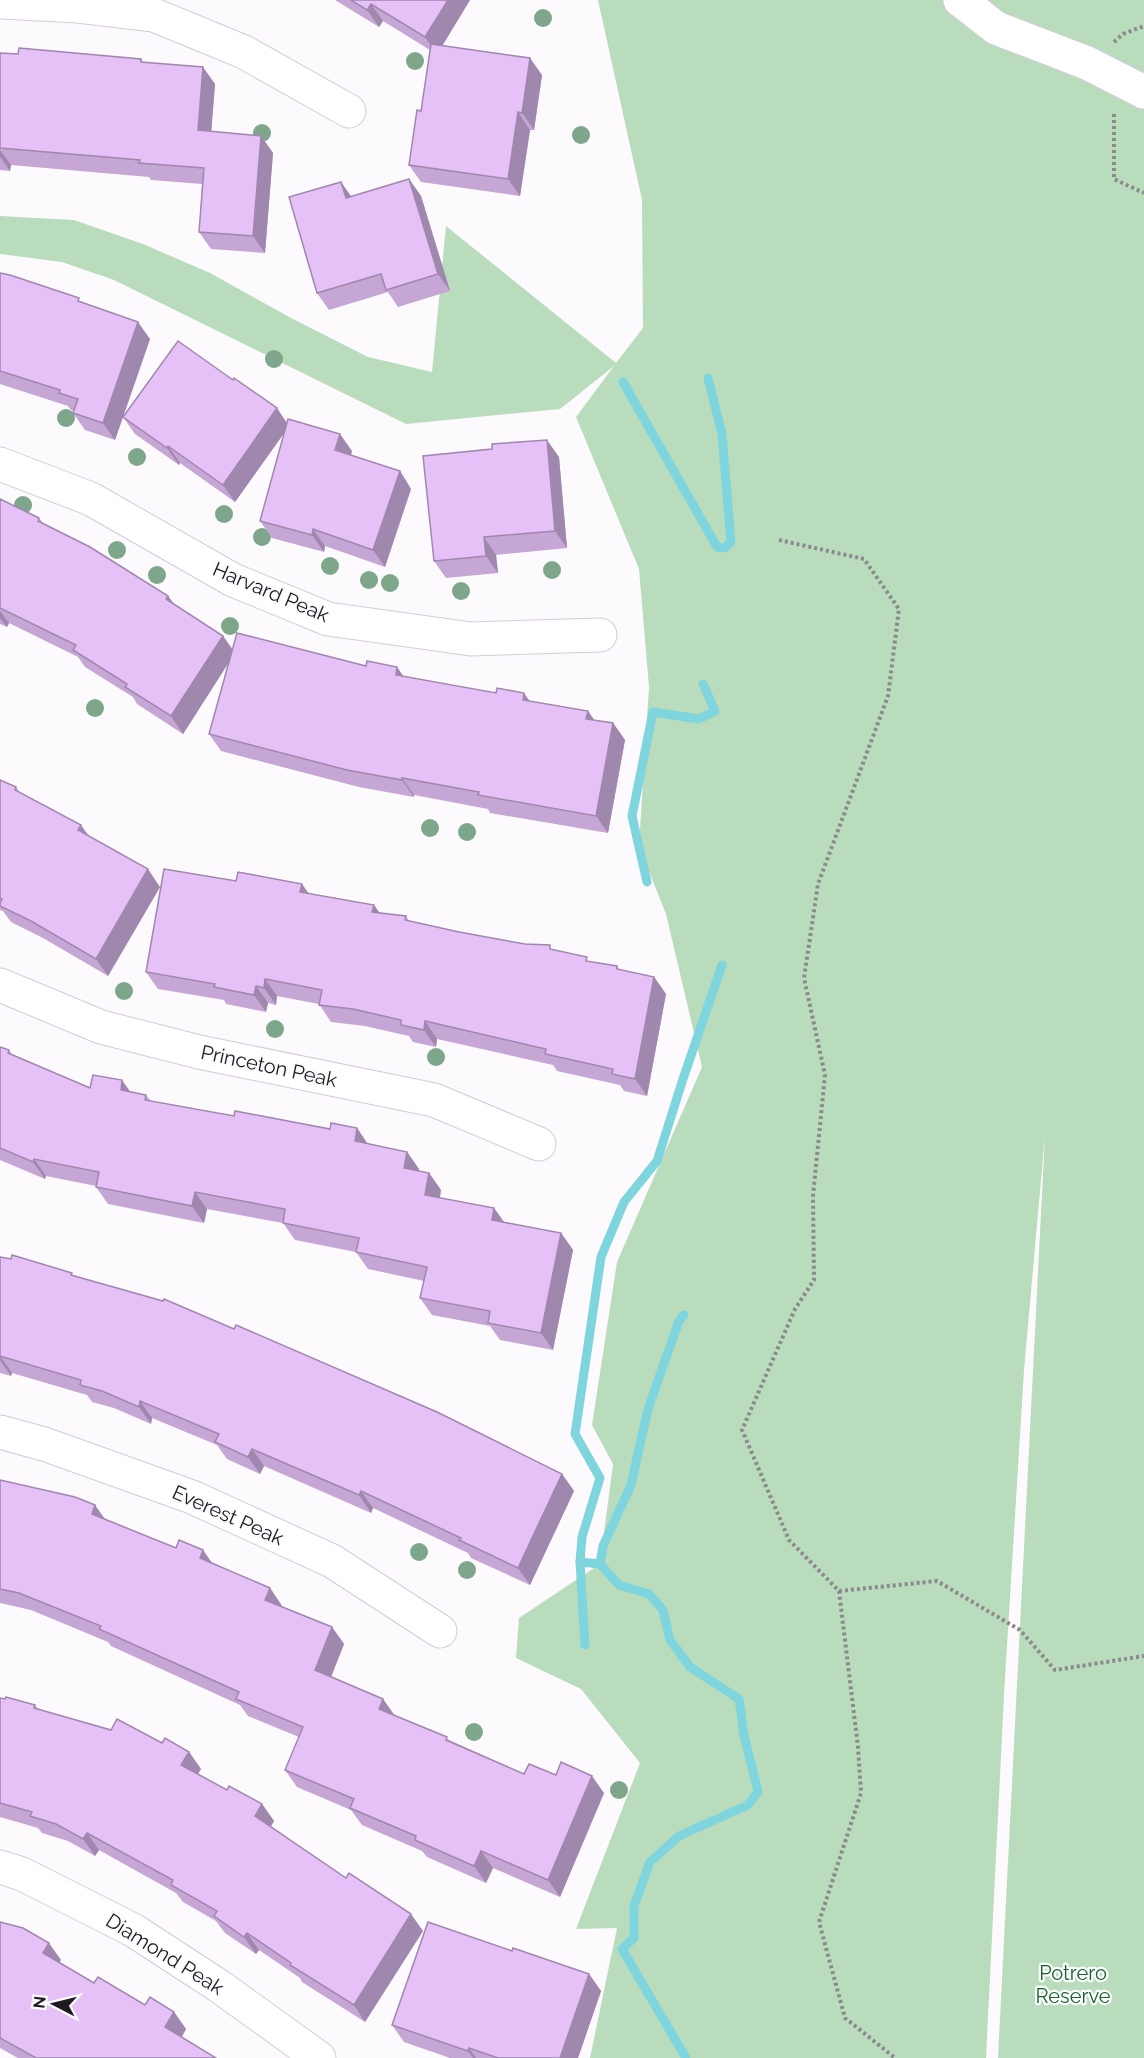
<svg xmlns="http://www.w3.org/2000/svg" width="1144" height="2058" viewBox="0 0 1144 2058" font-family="Raleway,sans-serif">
<rect width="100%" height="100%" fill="#fcfafd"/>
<path fill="#b9dcbc" d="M 598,0 L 1144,0 L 1144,2058 L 998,2058 L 1045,1135 L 1024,1370 L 1004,1695 L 986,2058 L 590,2058 L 617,1928 L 576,1929 L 640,1763 L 581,1689 L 516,1658 L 519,1618 L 600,1564 L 613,1464 L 592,1425 L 617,1262 L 702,1067 L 666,914 L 639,846 L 649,687 L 639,569 L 576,417 L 614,366 L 560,409 L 406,424 L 114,280 L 62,262 L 0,254 L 0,216 L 74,220 L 143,244 L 210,273 L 293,319 L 368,357 L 432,372 L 446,226 L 616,363 L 643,328 L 642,200 Z"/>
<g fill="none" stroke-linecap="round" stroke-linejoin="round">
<g stroke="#7fd5dd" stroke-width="9">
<path d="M 623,382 L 717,547 L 725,548 L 731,542 L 722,434 L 708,378"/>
<path d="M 647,882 L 632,816 L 653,712 L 699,719 L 715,711 L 703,684"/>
<path d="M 580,1562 L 585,1645"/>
<path d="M 600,1564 L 603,1546 L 631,1485 L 648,1409 L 679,1321 L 684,1315"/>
<path d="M 686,2058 L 622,1949 L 634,1938 L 634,1906 L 650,1862 L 679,1836 L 748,1805 L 758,1792 L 744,1735 L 739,1699 L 690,1667 L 670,1640 L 663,1610 L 649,1594 L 619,1585 L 600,1564 L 580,1562 L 582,1537 L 600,1478 L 575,1434 L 601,1257 L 624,1202 L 657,1161 L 683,1079 L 722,965"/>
</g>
<g stroke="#d5cbdb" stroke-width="35">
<g id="minor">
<path d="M 960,0 L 996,28 L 1087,63 L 1144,92"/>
<path d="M 0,2 L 78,6 L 154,15 L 244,52 L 349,111"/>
<path d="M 0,464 L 91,499 L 233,580 L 328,619 L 471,639 L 600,635"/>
<path d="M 0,985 L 101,1027 L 199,1052 L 434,1100 L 539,1144"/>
<path d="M 0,1432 L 44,1444 L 192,1497 L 332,1561 L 440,1631"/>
<path d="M 0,1867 L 22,1874 L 133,1930 L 219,1986 L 319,2058"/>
</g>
</g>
<g stroke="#8c898e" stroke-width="4" stroke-dasharray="3 3" stroke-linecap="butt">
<path d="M 1114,42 L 1123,34 L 1144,26"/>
<path d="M 1114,114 L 1114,179 L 1144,193"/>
<path d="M 779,540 L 864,559 L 899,609 L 888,696 L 818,884 L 804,978 L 825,1075 L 813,1196 L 814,1280 L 795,1309 L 742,1430 L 789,1540 L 839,1591 L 858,1747 L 861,1793 L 819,1922 L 845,2018 L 895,2058"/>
<path d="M 839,1591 L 937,1581 L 1020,1630 L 1055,1670 L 1144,1656"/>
</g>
<use href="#minor" stroke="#fff" stroke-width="33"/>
</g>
<g fill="#7ea68a">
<circle cx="543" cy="18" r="9"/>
<circle cx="415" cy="61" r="9"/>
<circle cx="262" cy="133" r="9"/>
<circle cx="581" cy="135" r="9"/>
<circle cx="274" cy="359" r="9"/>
<circle cx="66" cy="418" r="9"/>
<circle cx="137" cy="457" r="9"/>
<circle cx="23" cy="505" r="9"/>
<circle cx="224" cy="514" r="9"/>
<circle cx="262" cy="537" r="9"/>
<circle cx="117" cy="550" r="9"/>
<circle cx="330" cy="566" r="9"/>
<circle cx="552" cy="570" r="9"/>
<circle cx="157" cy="575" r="9"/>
<circle cx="369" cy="580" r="9"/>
<circle cx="390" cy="583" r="9"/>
<circle cx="461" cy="591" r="9"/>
<circle cx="230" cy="626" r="9"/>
<circle cx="95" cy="708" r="9"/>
<circle cx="430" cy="828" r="9"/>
<circle cx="467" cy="832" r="9"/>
<circle cx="124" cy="991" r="9"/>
<circle cx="275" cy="1029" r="9"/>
<circle cx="436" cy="1057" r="9"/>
<circle cx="419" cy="1552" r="9"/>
<circle cx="467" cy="1570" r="9"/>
<circle cx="474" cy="1732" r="9"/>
<circle cx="619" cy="1790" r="9"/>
</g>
<g fill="#c5a6d5">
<path d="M 335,0 L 470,0 L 443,45 L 542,75 L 534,130 L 530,130 L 520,196 L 421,182 L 409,165 L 421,111 L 430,50 L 383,21 L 379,27 Z"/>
<path d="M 0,53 L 141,59 L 143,62 L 215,84 L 211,131 L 261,136 L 273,153 L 265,253 L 211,249 L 199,232 L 202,184 L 151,180 L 149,177 L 11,165 L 10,171 L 0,170 Z"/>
<path d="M 409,179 L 421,196 L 450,291 L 398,307 L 388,292 L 329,310 L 317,293 L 341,182 L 351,197 Z"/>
<path d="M 0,273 L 82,303 L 150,339 L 115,440 L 85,430 L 73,413 L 74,411 L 71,410 L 68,406 L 0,384 Z"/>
<path d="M 123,417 L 287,423 L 352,451 L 351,455 L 400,471 L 411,489 L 385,567 L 325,546 L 324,552 L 272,538 L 260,521 L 285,432 L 235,502 L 180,463 L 179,465 L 135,434 Z"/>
<path d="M 559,457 L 567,548 L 496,555 L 498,573 L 446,578 L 434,561 Z"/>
<path d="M 0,499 L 39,518 L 44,524 L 168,596 L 174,604 L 223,636 L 233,650 L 404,676 L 529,701 L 594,720 L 613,723 L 625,740 L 608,833 L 490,813 L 488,809 L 414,795 L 414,797 L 359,787 L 221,751 L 209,734 L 230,660 L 183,734 L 137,704 L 133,697 L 85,667 L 78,657 L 9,623 L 7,627 L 0,624 Z"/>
<path d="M 0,780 L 16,787 L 20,793 L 89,836 L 160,887 L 108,976 L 43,938 L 11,922 L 3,911 L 0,910 Z"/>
<path d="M 236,881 L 374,905 L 379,913 L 406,916 L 409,921 L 459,932 L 553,950 L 590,962 L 617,966 L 620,970 L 654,977 L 666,994 L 647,1096 L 624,1091 L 620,1085 L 557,1071 L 553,1065 L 437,1039 L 436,1047 L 413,1042 L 409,1036 L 365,1026 L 331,1022 L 319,1004 L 277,996 L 276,1005 L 268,1003 L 266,1012 L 226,1004 L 224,1000 L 158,989 L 146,972 Z"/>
<path d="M 0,1047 L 9,1050 L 13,1056 L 90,1088 L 130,1091 L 146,1095 L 151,1101 L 234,1116 L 330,1129 L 357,1128 L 367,1143 L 407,1152 L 419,1169 L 419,1171 L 429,1173 L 441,1190 L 440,1198 L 494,1208 L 504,1222 L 561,1233 L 573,1250 L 553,1350 L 500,1340 L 490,1326 L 432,1315 L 420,1298 L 424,1281 L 368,1269 L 356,1252 L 295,1240 L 283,1223 L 207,1209 L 204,1223 L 108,1204 L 96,1187 L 96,1186 L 46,1176 L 45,1179 L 0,1160 Z"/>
<path d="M 0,1257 L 73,1275 L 562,1474 L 574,1491 L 530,1585 L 471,1558 L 468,1553 L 373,1508 L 371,1513 L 264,1466 L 260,1474 L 227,1459 L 217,1445 L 152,1418 L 151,1424 L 114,1408 L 92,1402 L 87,1395 L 12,1373 L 11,1376 L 0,1373 Z"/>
<path d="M 0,1480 L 105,1519 L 212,1563 L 270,1588 L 282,1606 L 282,1607 L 332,1627 L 344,1644 L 331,1677 L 383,1699 L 394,1715 L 524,1774 L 556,1775 L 604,1793 L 560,1897 L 493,1868 L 486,1883 L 427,1857 L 422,1851 L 362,1825 L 351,1810 L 297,1787 L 285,1770 L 299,1737 L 248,1716 L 240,1705 L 111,1646 L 108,1642 L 31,1610 L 0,1603 Z"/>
<path d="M 0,1698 L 35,1705 L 39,1710 L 189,1752 L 201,1769 L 198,1774 L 227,1790 L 262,1804 L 274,1821 L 271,1826 L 423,1931 L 365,2022 L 302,1982 L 300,1978 L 259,1950 L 256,1954 L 225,1933 L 216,1921 L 183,1902 L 176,1893 L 99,1850 L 95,1856 L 68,1841 L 42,1833 L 38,1828 L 0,1817 Z"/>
<path d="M 0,1922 L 61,1960 L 59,1963 L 94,1983 L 145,2005 L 174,2012 L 186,2029 L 182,2037 L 216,2058 L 18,2058 L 0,2048 Z"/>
<path d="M 512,1951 L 589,1974 L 601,1991 L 578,2058 L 450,2058 L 404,2042 L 392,2025 Z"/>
</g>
<g fill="#a087ae">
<path d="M 448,0 L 470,0 L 437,54 L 425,37 Z"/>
<path d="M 371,4 L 383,21 L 379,27 L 367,10 Z"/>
<path d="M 530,58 L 542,75 L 534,130 L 522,113 Z"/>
<path d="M 203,67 L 215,84 L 210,148 L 198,130 Z"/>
<path d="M 518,112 L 530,130 L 520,196 L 508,179 Z"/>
<path d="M 261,136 L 273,153 L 265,253 L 253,236 Z"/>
<path d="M 0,150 L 11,165 L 10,171 L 0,157 Z"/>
<path d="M 409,179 L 421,196 L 450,291 L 438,274 Z"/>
<path d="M 341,182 L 353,199 L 346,198 Z"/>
<path d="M 138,322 L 150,339 L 115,440 L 103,423 Z"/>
<path d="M 277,408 L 289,426 L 235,502 L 223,485 Z"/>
<path d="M 340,434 L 352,451 L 347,467 L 335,450 Z"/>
<path d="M 547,440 L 559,457 L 567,548 L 555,531 Z"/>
<path d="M 168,446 L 180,463 L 179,465 L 167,448 Z"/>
<path d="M 400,471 L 411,489 L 385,567 L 373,550 Z"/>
<path d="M 313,529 L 325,546 L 324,552 L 312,535 Z"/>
<path d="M 484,537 L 496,555 L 498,573 L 486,556 Z"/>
<path d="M 168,596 L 180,613 L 166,599 Z"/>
<path d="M 0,611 L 9,623 L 7,627 L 0,618 Z"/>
<path d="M 223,636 L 235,653 L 183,734 L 171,716 Z"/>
<path d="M 397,667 L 409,684 L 396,675 Z"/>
<path d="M 524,693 L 536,710 L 523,700 Z"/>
<path d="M 588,711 L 600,728 L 586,719 Z"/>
<path d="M 613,723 L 625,740 L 608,833 L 596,816 Z"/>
<path d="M 402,778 L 414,795 L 414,797 L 402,780 Z"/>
<path d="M 81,825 L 93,842 L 78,830 Z"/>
<path d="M 148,869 L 160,887 L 108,976 L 96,959 Z"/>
<path d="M 302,884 L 314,901 L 300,892 Z"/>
<path d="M 374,905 L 386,922 L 372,912 Z"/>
<path d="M 654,977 L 666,994 L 647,1096 L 635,1079 Z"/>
<path d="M 265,979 L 277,996 L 276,1005 L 264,988 Z"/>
<path d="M 256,986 L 268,1003 L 266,1012 L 254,995 Z"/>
<path d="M 425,1021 L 437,1039 L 436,1047 L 424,1030 Z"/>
<path d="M 122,1080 L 134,1097 L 121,1090 Z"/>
<path d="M 357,1128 L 369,1146 L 355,1141 Z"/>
<path d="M 407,1152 L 419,1169 L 416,1185 L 404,1168 Z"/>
<path d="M 34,1159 L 46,1176 L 45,1179 L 33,1162 Z"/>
<path d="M 429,1173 L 441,1190 L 437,1212 L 425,1195 Z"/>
<path d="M 195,1192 L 207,1209 L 204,1223 L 192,1206 Z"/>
<path d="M 494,1208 L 506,1225 L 492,1220 Z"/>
<path d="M 561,1233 L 573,1250 L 553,1350 L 541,1333 Z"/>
<path d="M 0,1356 L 12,1373 L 11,1376 L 0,1360 Z"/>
<path d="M 140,1401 L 152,1418 L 151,1424 L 139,1407 Z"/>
<path d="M 252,1449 L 264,1466 L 260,1474 L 248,1457 Z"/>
<path d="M 562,1474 L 574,1491 L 530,1585 L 518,1568 Z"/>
<path d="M 361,1491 L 373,1508 L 371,1513 L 359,1495 Z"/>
<path d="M 95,1505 L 107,1522 L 92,1514 Z"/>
<path d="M 203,1550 L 215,1567 L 200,1558 Z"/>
<path d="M 270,1588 L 282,1606 L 277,1617 L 265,1600 Z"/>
<path d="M 332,1627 L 344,1644 L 327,1687 L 315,1670 Z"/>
<path d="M 383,1699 L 395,1716 L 379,1709 Z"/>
<path d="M 189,1752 L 201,1769 L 193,1782 L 181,1765 Z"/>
<path d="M 592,1776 L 604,1793 L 560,1897 L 548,1880 Z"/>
<path d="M 262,1804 L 274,1821 L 267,1833 L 255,1816 Z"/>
<path d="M 87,1833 L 99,1850 L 95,1856 L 83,1839 Z"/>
<path d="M 481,1851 L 493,1868 L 486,1883 L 474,1866 Z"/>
<path d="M 411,1914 L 423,1931 L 365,2022 L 354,2005 Z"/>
<path d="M 247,1933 L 259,1950 L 256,1954 L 244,1937 Z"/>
<path d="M 49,1943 L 61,1960 L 54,1970 L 43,1953 Z"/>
<path d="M 589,1974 L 601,1991 L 578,2058 L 560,2058 Z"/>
<path d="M 174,2012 L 186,2029 L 177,2044 L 165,2027 Z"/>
<path d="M 469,2048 L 476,2058 L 473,2058 L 468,2051 Z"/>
</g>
<g fill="#e5c1f8" stroke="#a087ae" stroke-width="1.5">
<path d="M 351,0 L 448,0 L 425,37 L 371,4 L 367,10 Z"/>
<path d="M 431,44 L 530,58 L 522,113 L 518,112 L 508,179 L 409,165 L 417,110 L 421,111 Z"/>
<path d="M 19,48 L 141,59 L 141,62 L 203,67 L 198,130 L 261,136 L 253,236 L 199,232 L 204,168 L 139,163 L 140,160 L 0,148 L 0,53 L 18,54 Z"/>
<path d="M 409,179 L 438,274 L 386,290 L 381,274 L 317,293 L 289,197 L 341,182 L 346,198 Z"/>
<path d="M 0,273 L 10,275 L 79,298 L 78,301 L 138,322 L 103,423 L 73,413 L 78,399 L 59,393 L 60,390 L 0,371 Z"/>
<path d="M 178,341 L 233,380 L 234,378 L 277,408 L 223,485 L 168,446 L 167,448 L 123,417 Z"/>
<path d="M 288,419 L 340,434 L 335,450 L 400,471 L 373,550 L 313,529 L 312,535 L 260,521 Z"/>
<path d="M 547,440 L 555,531 L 484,537 L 486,556 L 434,561 L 423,456 L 492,449 L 492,444 Z"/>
<path d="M 0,499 L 39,518 L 38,521 L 90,547 L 168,596 L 166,599 L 223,636 L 171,716 L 125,687 L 127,684 L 73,650 L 76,645 L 0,608 Z"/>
<path d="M 237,633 L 366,666 L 367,661 L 397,667 L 396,675 L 496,693 L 497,688 L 524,693 L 523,700 L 588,711 L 586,719 L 613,723 L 596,816 L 478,795 L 479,792 L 402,778 L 402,780 L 347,770 L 209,734 Z"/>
<path d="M 0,780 L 16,787 L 15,790 L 81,825 L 78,830 L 148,869 L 96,959 L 31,921 L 0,906 L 0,903 L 2,899 L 0,898 Z"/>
<path d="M 164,869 L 236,881 L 238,872 L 302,884 L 300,892 L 374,905 L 372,912 L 406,916 L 405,920 L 459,932 L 525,944 L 550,945 L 550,949 L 587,957 L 586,961 L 617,966 L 617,969 L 654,977 L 635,1079 L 612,1074 L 613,1069 L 545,1054 L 546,1049 L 425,1021 L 424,1030 L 401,1025 L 401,1020 L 353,1009 L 319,1005 L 322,990 L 265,979 L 264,988 L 256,986 L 254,995 L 214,987 L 215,984 L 146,972 Z"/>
<path d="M 0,1047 L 9,1050 L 8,1053 L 90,1088 L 93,1075 L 122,1080 L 121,1090 L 146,1095 L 145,1100 L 234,1116 L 235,1111 L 330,1129 L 331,1123 L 357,1128 L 355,1141 L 407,1152 L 404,1168 L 429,1173 L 425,1195 L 494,1208 L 492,1220 L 561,1233 L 541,1333 L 488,1323 L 490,1311 L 420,1298 L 427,1267 L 356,1252 L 359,1238 L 283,1223 L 285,1209 L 195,1192 L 192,1206 L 96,1187 L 99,1172 L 34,1159 L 33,1162 L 0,1148 Z"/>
<path d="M 12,1255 L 72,1273 L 71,1275 L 163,1301 L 164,1299 L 234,1329 L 236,1325 L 437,1412 L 562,1474 L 518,1568 L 459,1540 L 461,1538 L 361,1491 L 359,1495 L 252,1449 L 248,1457 L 215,1442 L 219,1434 L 140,1401 L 139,1407 L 102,1391 L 80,1385 L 81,1380 L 0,1356 L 0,1357 L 0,1257 L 11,1259 Z"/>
<path d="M 0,1480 L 75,1497 L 95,1505 L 92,1514 L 176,1548 L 179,1540 L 203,1550 L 200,1558 L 270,1588 L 265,1600 L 332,1627 L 315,1670 L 383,1699 L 379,1709 L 447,1737 L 446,1740 L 524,1774 L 529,1764 L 556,1775 L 561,1762 L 592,1776 L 548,1880 L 481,1851 L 474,1866 L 415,1840 L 416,1836 L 350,1808 L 354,1799 L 285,1770 L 303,1727 L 236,1699 L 239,1692 L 99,1629 L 101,1626 L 19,1593 L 0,1589 Z"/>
<path d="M 6,1697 L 35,1705 L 34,1708 L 111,1730 L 117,1719 L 162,1743 L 165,1738 L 189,1752 L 181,1765 L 227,1790 L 229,1786 L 262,1804 L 255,1816 L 346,1878 L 349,1873 L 411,1914 L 354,2005 L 290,1965 L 291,1963 L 247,1933 L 244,1937 L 214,1916 L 217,1911 L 171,1885 L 173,1880 L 87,1833 L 83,1839 L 56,1824 L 30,1816 L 32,1812 L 0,1803 L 0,1698 L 5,1699 Z"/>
<path d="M 0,1922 L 23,1928 L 49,1943 L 43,1953 L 94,1983 L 98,1977 L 145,2005 L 150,1997 L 174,2012 L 165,2027 L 216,2058 L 36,2058 L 0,2038 Z"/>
<path d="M 428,1922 L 512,1951 L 513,1948 L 589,1974 L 560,2058 L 498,2058 L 469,2048 L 468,2051 L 392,2025 Z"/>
</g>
<g text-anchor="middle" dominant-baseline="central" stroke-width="4.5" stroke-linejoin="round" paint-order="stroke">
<g font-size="20" fill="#1e1a20" stroke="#fcfafd">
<text transform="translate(271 592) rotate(23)">Harvard Peak</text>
<text transform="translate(269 1066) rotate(12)">Princeton Peak</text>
<text transform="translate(228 1515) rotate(24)">Everest Peak</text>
<text transform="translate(165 1954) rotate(32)">Diamond Peak</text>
</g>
<g font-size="20" fill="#16622b" stroke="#fcfafd">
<text x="1073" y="1973">Potrero<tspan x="1073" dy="23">Reserve</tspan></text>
</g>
</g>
<g transform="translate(54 2004) rotate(277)" stroke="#fcfafd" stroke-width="4.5" paint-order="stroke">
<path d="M0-4.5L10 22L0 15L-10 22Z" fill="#1e1a20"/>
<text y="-9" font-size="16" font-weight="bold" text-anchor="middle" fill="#1e1a20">N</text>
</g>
</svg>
